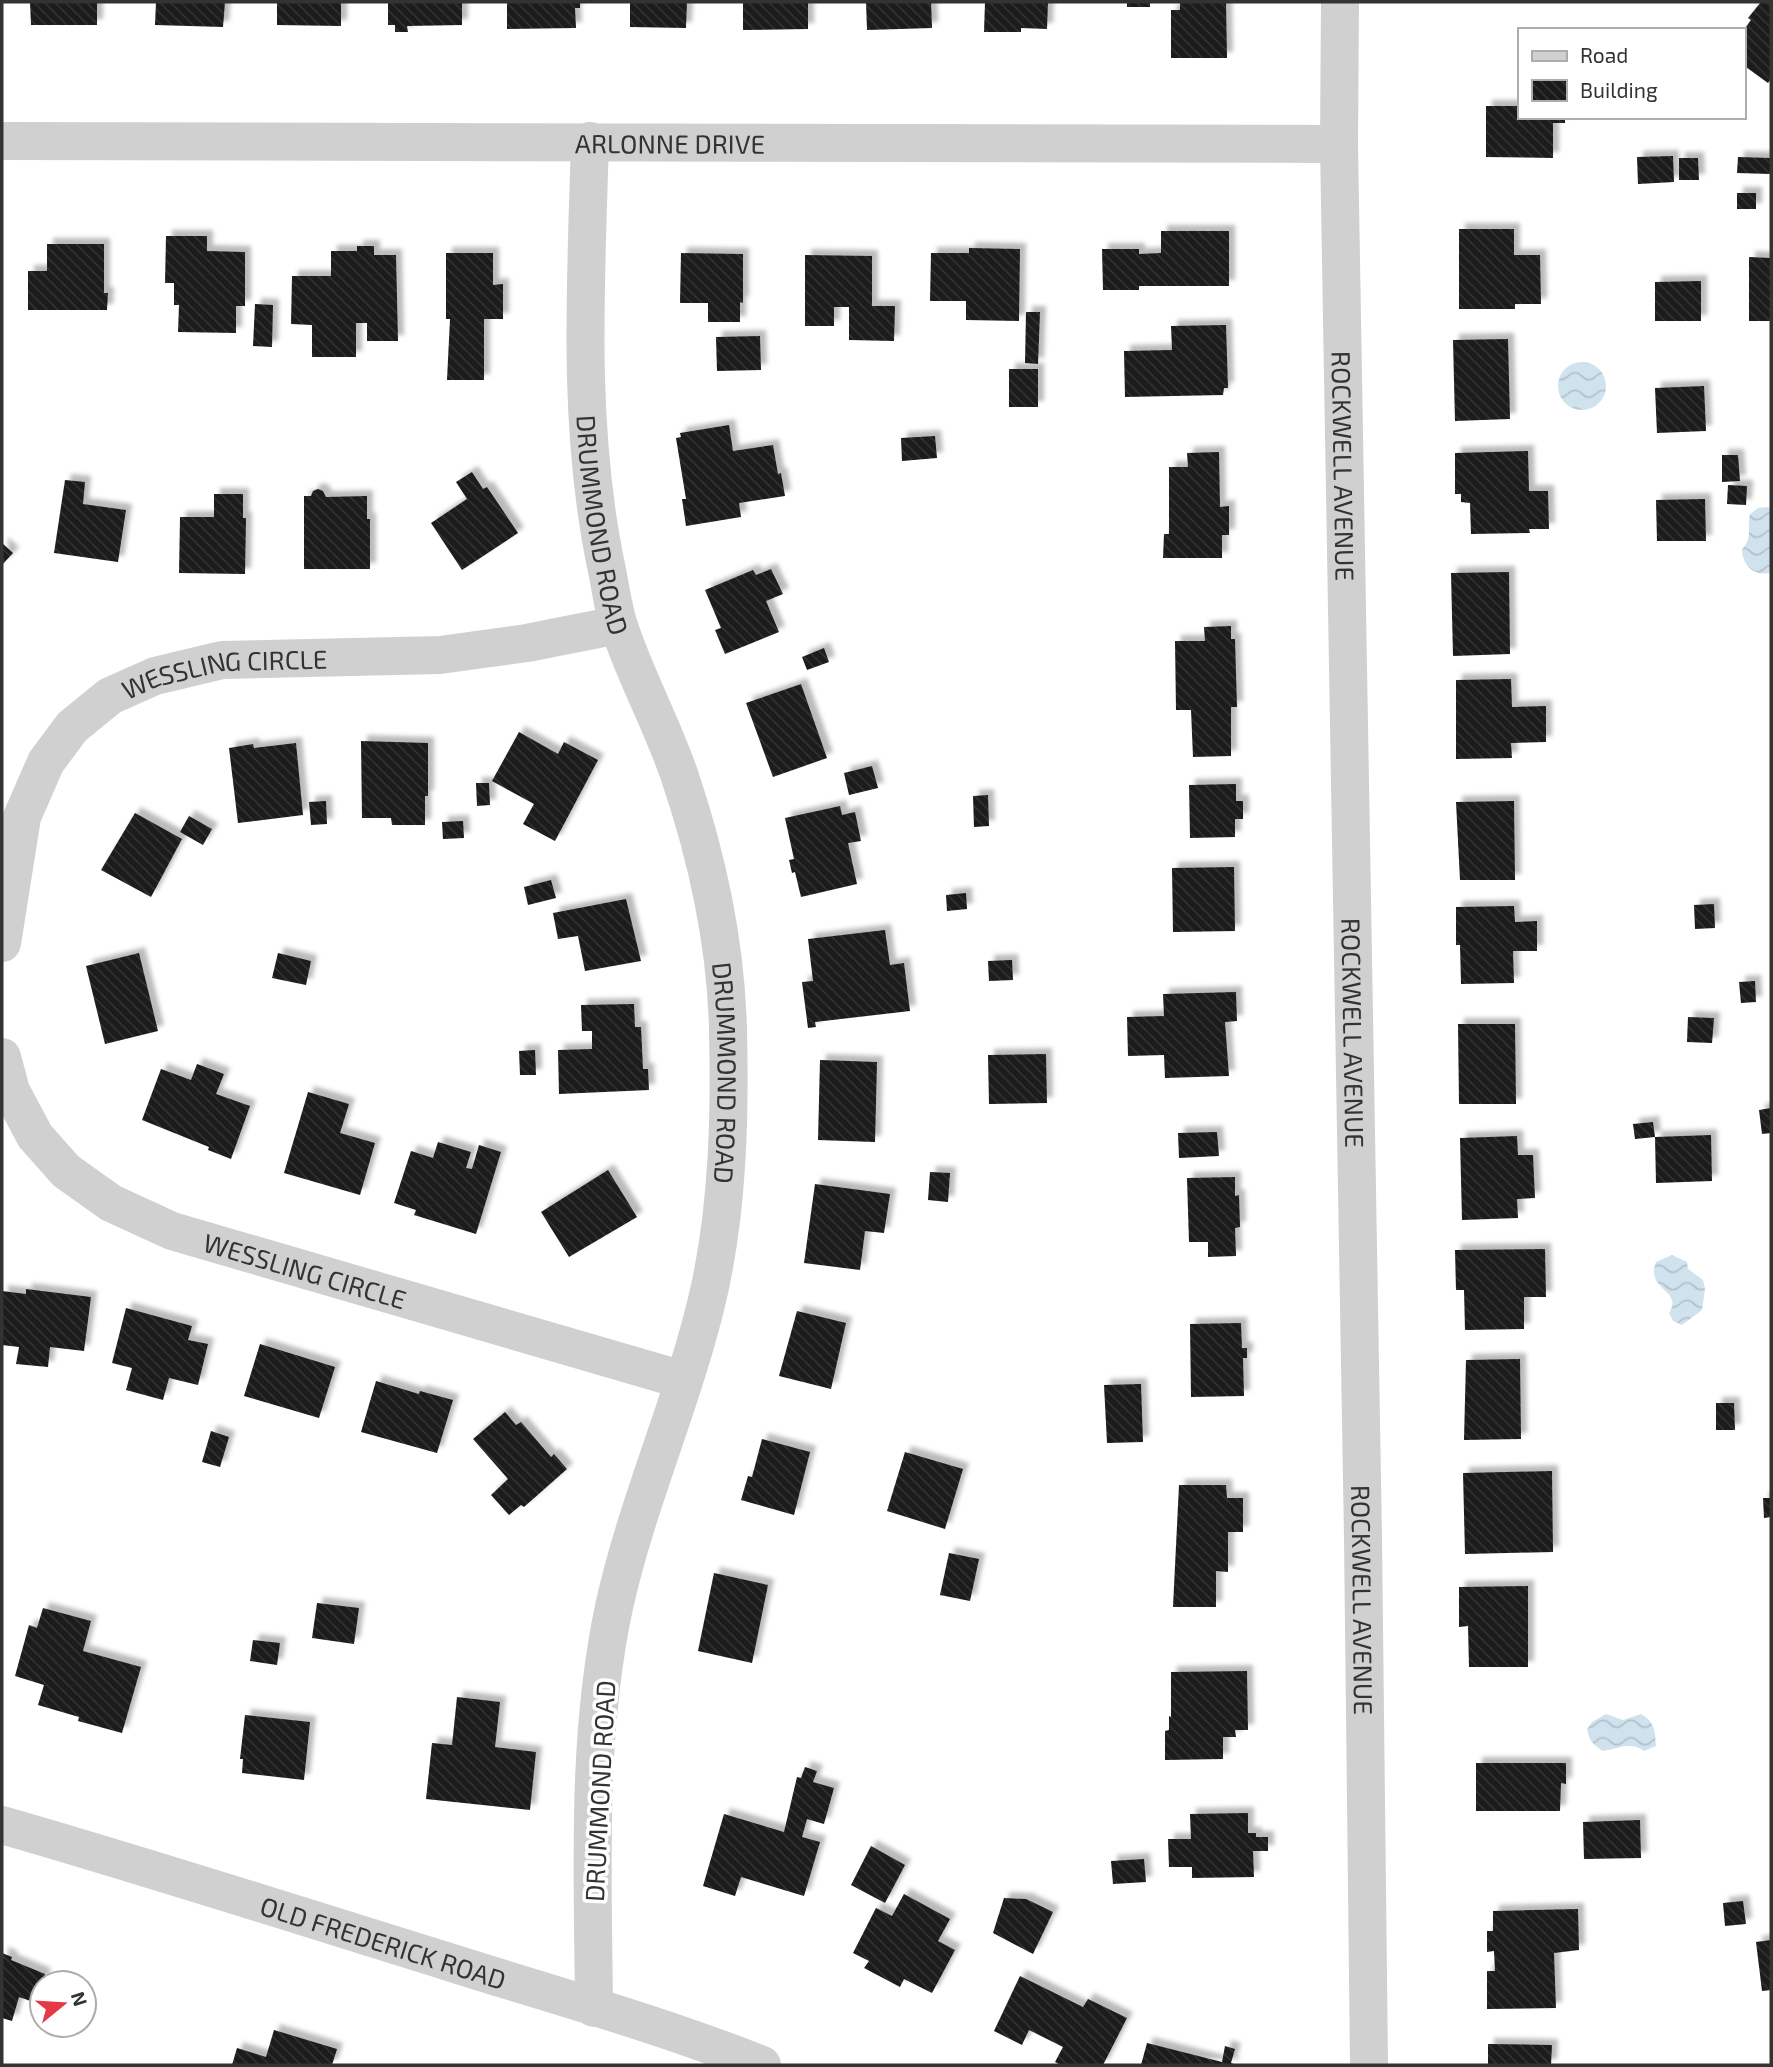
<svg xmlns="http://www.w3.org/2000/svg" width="1773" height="2067" viewBox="0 0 1773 2067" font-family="'Exo 2',sans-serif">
<defs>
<pattern id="water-waves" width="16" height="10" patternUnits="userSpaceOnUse" patternTransform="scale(1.75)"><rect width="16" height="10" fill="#cfe2ee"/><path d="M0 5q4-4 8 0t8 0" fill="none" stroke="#b2c2cd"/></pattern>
<pattern id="building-back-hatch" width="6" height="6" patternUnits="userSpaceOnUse" patternTransform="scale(1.75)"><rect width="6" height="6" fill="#1a1a1a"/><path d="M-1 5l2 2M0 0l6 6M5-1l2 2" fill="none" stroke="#333"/></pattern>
<filter id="shadow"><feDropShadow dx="6" dy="-6" stdDeviation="2" flood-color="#0004"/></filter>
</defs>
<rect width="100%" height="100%" fill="#fff"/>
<g fill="url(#water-waves)">
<circle cx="1582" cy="386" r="24"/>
<path d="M 1767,507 L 1771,508 L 1771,572 C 1755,578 1742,565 1742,549 C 1753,538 1747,528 1750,514 L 1758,508 Z"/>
<path d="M 1672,1255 L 1687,1262 L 1688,1269 L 1703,1280 L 1705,1289 L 1702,1310 L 1682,1325 L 1673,1321 L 1669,1313 C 1684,1289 1645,1291 1656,1262 Z"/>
<path d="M 1606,1714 L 1623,1720 L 1641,1714 C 1655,1722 1655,1731 1656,1746 L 1644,1751 C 1629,1741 1619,1749 1603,1751 C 1593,1745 1589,1740 1587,1729 L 1592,1722 Z"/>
</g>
<g fill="url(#building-back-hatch)" filter="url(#shadow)">
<path d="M 30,2 L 97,2 L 97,25 L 31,25 Z"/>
<path d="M 156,2 L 225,2 L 223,27 L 155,25 Z"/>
<path d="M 277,2 L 341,2 L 341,26 L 277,25 Z"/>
<path d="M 388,2 L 462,2 L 462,25 L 407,26 L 408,32 L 395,32 L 395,25 L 388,25 Z"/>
<path d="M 507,2 L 580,2 L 580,8 L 575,8 L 576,28 L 507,29 Z"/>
<path d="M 630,2 L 687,2 L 686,28 L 630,27 Z"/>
<path d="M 743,2 L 808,2 L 808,29 L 743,30 Z"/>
<path d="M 866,2 L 931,2 L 932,28 L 867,30 Z"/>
<path d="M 985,2 L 1048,2 L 1047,29 L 1021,28 L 1021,32 L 984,32 Z"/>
<rect x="1127" y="2" width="23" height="5"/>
<path d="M 1180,2 L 1226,2 L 1227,58 L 1171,58 L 1171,10 L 1180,10 Z"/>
<path d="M 1761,2 L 1771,2 L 1771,79 L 1768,83 L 1743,65 L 1743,31 L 1751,20 L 1748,18 Z"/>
<path d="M 1486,106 L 1519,106 L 1519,117 L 1565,117 L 1565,123 L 1553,123 L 1553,158 L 1486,157 Z"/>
<path d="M 1673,156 L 1674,182 L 1638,184 L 1637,157 Z"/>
<path d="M 1738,157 L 1771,158 L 1770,174 L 1737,173 Z"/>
<path d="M 1679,158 L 1698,158 L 1699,180 L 1679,180 Z"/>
<rect x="1737" y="193" width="19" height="16"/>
<path d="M 1459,229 L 1514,229 L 1514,255 L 1540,255 L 1541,304 L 1515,304 L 1515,309 L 1459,309 Z"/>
<path d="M 1161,231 L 1229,231 L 1229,286 L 1139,286 L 1139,290 L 1103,290 L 1102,249 L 1139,249 L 1139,254 L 1161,253 Z"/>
<path d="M 166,236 L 207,236 L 207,251 L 245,252 L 245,306 L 236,306 L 236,333 L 178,332 L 179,305 L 174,305 L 174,283 L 165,283 Z"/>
<path d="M 47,244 L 104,244 L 104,293 L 108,293 L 107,310 L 28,310 L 28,271 L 47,271 Z"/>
<path d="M 357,246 L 374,246 L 374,255 L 396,255 L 398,341 L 367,341 L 367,323 L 356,323 L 356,357 L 312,357 L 312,325 L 291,324 L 292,276 L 331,276 L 331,251 L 357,251 Z"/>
<path d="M 969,248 L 1020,249 L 1019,321 L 966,320 L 966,301 L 930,301 L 931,253 L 969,253 Z"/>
<path d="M 446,253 L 493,253 L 493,285 L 503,284 L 503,319 L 484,319 L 484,380 L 447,380 L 450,319 L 446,319 Z"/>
<path d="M 681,253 L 743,254 L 743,303 L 740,302 L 740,322 L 708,322 L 708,303 L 680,303 Z"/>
<path d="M 805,255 L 872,256 L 872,306 L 895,306 L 894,341 L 849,340 L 849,307 L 834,307 L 834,326 L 805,326 Z"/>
<path d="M 1749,257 L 1771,258 L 1771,321 L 1749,321 Z"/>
<path d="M 1701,281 L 1701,321 L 1655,321 L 1655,282 Z"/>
<path d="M 255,304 L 273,305 L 272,347 L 253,346 Z"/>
<path d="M 1026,312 L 1040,312 L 1038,364 L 1025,363 Z"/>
<path d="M 1226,325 L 1228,388 L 1224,388 L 1223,395 L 1125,397 L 1124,351 L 1172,350 L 1171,326 Z"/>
<path d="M 760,336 L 761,370 L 717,371 L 716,337 Z"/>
<path d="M 1508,339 L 1510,419 L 1455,421 L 1453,340 Z"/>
<rect x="1009" y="369" width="29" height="38"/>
<path d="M 1704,386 L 1706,431 L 1657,433 L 1655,388 Z"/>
<path d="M 729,425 L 733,451 L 773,445 L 778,474 L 781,473 L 785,496 L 739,503 L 741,517 L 686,526 L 682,499 L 686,499 L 676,438 L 681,437 L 680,433 Z"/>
<path d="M 935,436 L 937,458 L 902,461 L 901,438 Z"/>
<path d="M 1528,451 L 1529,491 L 1548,491 L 1549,529 L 1529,529 L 1530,533 L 1471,534 L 1470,503 L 1461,502 L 1461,494 L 1455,494 L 1455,453 Z"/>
<path d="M 1219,452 L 1220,507 L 1229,506 L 1229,535 L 1222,535 L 1222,558 L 1163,558 L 1164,534 L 1169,534 L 1169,467 L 1188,467 L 1187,453 Z"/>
<path d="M 1722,455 L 1738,455 L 1740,481 L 1722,482 Z"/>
<path d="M 472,472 L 483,489 L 487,487 L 518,533 L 462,570 L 431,523 L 467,499 L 456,482 Z"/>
<path d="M 65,480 L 85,482 L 83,504 L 126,510 L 118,562 L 54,553 Z"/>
<path d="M 1728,485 L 1747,486 L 1746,505 L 1727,504 Z"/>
<path d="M 318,489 L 323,491 L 326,497 L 367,496 L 367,519 L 370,519 L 370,569 L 304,569 L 304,496 L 311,496 L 313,491 Z"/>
<path d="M 214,494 L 243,494 L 243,518 L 246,518 L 245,574 L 179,573 L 180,517 L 214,517 Z"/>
<path d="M 1705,499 L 1706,541 L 1657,541 L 1656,500 Z"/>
<path d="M 2,543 L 13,553 L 2,565 Z"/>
<path d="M 771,569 L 783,594 L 766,601 L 779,632 L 725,654 L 715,630 L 721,628 L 705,590 L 753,570 L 756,575 Z"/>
<path d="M 1509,572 L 1510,654 L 1453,656 L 1451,573 Z"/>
<path d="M 1231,626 L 1231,639 L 1235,639 L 1237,707 L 1231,707 L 1231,756 L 1193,757 L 1191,710 L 1176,710 L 1175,641 L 1205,641 L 1204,627 Z"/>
<path d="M 824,648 L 829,662 L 807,670 L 802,657 Z"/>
<path d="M 1511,679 L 1512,707 L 1546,706 L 1546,742 L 1511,743 L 1512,758 L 1456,759 L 1456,680 Z"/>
<path d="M 801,684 L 827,758 L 773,777 L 746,703 Z"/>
<path d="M 519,732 L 558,754 L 564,742 L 598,760 L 555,841 L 523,824 L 534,804 L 492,781 Z"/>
<path d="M 361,741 L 428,743 L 428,796 L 425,796 L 425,825 L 392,825 L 391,818 L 362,818 Z"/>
<path d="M 296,743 L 303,815 L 238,823 L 229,748 L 253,744 L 254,748 Z"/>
<path d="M 872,766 L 878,788 L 849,795 L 844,773 Z"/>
<path d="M 476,783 L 489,783 L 490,805 L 477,806 Z"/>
<path d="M 1236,784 L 1236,801 L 1243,801 L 1243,819 L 1235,819 L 1235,837 L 1190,838 L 1189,785 Z"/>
<path d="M 988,795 L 989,826 L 974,827 L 973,796 Z"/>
<path d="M 326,801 L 327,824 L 311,825 L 309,802 Z"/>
<path d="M 1514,801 L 1515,880 L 1460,880 L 1456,802 Z"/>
<path d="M 840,806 L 842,815 L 855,812 L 861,841 L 848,843 L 857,884 L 801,897 L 795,872 L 792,873 L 789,860 L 794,859 L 785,818 Z"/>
<path d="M 135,813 L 182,839 L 151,897 L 101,870 Z"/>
<path d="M 189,816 L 212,829 L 203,845 L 180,832 Z"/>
<path d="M 463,821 L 464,838 L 443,839 L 442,822 Z"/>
<path d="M 1234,867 L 1235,931 L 1173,932 L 1172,868 Z"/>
<path d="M 551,880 L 556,898 L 528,905 L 524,887 Z"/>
<path d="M 966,893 L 967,909 L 947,911 L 946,895 Z"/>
<path d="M 626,899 L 641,961 L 585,971 L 578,936 L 558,939 L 553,913 Z"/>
<path d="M 1714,904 L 1715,928 L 1695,929 L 1694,905 Z"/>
<path d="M 1514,906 L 1515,922 L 1537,921 L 1537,951 L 1513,951 L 1514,983 L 1461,984 L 1460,945 L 1456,945 L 1456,907 Z"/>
<path d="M 885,930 L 890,965 L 904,963 L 910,1011 L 815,1022 L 816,1027 L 808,1028 L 802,982 L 813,981 L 808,939 Z"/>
<path d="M 139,953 L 158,1031 L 105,1044 L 86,966 Z"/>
<path d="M 278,953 L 311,961 L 306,985 L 272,978 Z"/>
<path d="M 1012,960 L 1013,980 L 989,981 L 988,961 Z"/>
<path d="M 1755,981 L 1756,1002 L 1741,1003 L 1739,982 Z"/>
<path d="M 1236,992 L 1237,1021 L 1225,1022 L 1229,1076 L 1165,1078 L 1164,1055 L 1128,1056 L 1127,1017 L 1164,1016 L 1163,994 Z"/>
<path d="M 634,1004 L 635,1027 L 641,1027 L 643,1069 L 648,1069 L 649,1090 L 559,1094 L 558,1050 L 592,1049 L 592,1031 L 582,1031 L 581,1005 Z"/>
<path d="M 1688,1017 L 1714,1018 L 1712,1043 L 1687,1042 Z"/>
<path d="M 1458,1024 L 1515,1024 L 1516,1104 L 1459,1104 Z"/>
<path d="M 535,1050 L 536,1075 L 520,1075 L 519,1051 Z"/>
<path d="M 1046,1054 L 1047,1103 L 989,1104 L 988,1055 Z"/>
<path d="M 820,1060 L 877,1062 L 875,1142 L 818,1140 Z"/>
<path d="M 197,1064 L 224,1074 L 216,1094 L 250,1106 L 231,1159 L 208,1150 L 209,1147 L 142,1120 L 161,1069 L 191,1080 Z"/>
<path d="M 308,1092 L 349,1104 L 340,1133 L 375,1143 L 360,1195 L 284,1173 Z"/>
<path d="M 1771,1108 L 1771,1133 L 1762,1134 L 1759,1110 Z"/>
<path d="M 1653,1122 L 1655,1137 L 1635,1139 L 1633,1124 Z"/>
<path d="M 1217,1132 L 1219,1156 L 1179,1158 L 1178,1133 Z"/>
<path d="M 1711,1135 L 1712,1181 L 1656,1183 L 1655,1137 Z"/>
<path d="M 1517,1136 L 1518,1155 L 1533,1155 L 1535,1198 L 1517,1199 L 1518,1218 L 1462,1220 L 1460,1138 Z"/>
<path d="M 438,1142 L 471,1152 L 466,1168 L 472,1169 L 479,1145 L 501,1152 L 476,1234 L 414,1215 L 416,1210 L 394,1203 L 411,1151 L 433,1158 Z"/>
<path d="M 608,1170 L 637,1217 L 569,1257 L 541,1212 Z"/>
<path d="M 930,1172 L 950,1173 L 948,1202 L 928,1200 Z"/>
<path d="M 1235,1177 L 1235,1196 L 1239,1195 L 1240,1227 L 1235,1228 L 1236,1256 L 1208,1257 L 1208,1242 L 1189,1242 L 1187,1178 Z"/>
<path d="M 815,1184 L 890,1194 L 884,1233 L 865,1231 L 860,1270 L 804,1263 Z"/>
<path d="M 1545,1249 L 1546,1297 L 1524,1297 L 1524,1329 L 1465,1330 L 1464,1290 L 1456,1290 L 1455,1250 Z"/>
<path d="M 26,1289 L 91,1297 L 84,1351 L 50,1347 L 48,1367 L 16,1364 L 19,1347 L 2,1345 L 2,1291 L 26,1294 Z"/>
<path d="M 126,1308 L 192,1326 L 188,1340 L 208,1344 L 198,1385 L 169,1378 L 163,1400 L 126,1390 L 132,1368 L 112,1363 Z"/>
<path d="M 797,1311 L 846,1323 L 831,1389 L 779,1376 Z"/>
<path d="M 1241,1323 L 1242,1348 L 1247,1348 L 1247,1358 L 1243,1358 L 1244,1396 L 1191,1397 L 1190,1324 Z"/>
<path d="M 260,1344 L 335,1367 L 319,1418 L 244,1396 Z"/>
<path d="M 1520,1359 L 1521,1439 L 1464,1440 L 1466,1360 Z"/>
<path d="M 376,1381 L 419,1394 L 420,1391 L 453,1400 L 437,1453 L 361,1432 Z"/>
<path d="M 1141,1384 L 1143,1442 L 1107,1443 L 1104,1385 Z"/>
<path d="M 1716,1403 L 1734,1403 L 1735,1430 L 1716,1430 Z"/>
<path d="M 505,1412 L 516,1425 L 521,1422 L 551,1457 L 554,1454 L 567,1469 L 524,1507 L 521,1505 L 509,1515 L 491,1495 L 508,1479 L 473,1439 Z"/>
<path d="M 211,1431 L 229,1437 L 220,1467 L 202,1462 Z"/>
<path d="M 762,1439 L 810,1452 L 794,1515 L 741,1500 L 748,1476 L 752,1477 Z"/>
<path d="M 905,1452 L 963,1469 L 945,1529 L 887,1511 Z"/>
<path d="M 1552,1471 L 1553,1552 L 1465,1554 L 1463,1473 Z"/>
<path d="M 1179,1485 L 1226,1485 L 1227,1498 L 1243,1498 L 1243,1532 L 1228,1532 L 1228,1572 L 1216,1571 L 1216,1607 L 1173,1607 Z"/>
<path d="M 1763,1498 L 1771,1498 L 1771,1517 L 1764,1518 Z"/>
<path d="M 949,1553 L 979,1559 L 970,1601 L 940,1595 Z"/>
<path d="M 714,1573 L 768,1585 L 752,1663 L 698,1651 Z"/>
<path d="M 1528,1586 L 1528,1667 L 1469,1667 L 1468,1626 L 1459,1627 L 1459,1587 Z"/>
<path d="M 317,1603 L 359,1608 L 354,1644 L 312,1638 Z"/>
<path d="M 43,1608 L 91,1621 L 83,1651 L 141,1667 L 122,1733 L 78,1721 L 79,1717 L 38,1705 L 44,1685 L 15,1676 L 29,1625 L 37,1628 Z"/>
<path d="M 253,1640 L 280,1643 L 277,1665 L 250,1661 Z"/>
<path d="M 1247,1671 L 1248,1730 L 1235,1730 L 1236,1737 L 1223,1737 L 1223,1759 L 1165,1760 L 1165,1731 L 1169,1730 L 1169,1716 L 1171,1717 L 1171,1672 Z"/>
<path d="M 457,1697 L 500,1702 L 495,1747 L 536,1752 L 530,1810 L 426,1799 L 432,1743 L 452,1745 Z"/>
<path d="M 245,1715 L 310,1722 L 304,1780 L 242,1773 L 243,1759 L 240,1759 Z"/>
<path d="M 1476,1763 L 1566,1763 L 1566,1784 L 1561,1783 L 1560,1811 L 1476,1811 Z"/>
<path d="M 805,1767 L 817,1771 L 813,1782 L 834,1788 L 824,1824 L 807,1819 L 802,1837 L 820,1842 L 804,1896 L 741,1877 L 735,1896 L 703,1886 L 724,1814 L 784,1832 L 797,1777 L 801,1778 Z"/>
<path d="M 1248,1813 L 1248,1833 L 1256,1833 L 1256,1837 L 1268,1837 L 1268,1851 L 1253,1851 L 1254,1877 L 1192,1878 L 1192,1867 L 1169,1867 L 1168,1839 L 1191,1839 L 1190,1814 Z"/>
<path d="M 1640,1820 L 1641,1858 L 1584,1859 L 1583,1822 Z"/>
<path d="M 871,1846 L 905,1865 L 885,1903 L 851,1885 Z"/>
<path d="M 1144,1859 L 1146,1882 L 1113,1884 L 1111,1861 Z"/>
<path d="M 904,1894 L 950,1919 L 938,1941 L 955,1950 L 932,1993 L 904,1979 L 900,1987 L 864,1968 L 869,1961 L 853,1953 L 876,1908 L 892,1916 Z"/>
<path d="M 1004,1898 L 1026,1899 L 1053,1912 L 1033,1954 L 993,1933 Z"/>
<path d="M 1743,1901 L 1746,1924 L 1725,1926 L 1723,1903 Z"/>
<path d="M 1578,1909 L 1579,1950 L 1554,1953 L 1556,2008 L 1487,2009 L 1487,1971 L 1495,1971 L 1494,1951 L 1487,1952 L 1487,1931 L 1493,1931 L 1493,1911 Z"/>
<path d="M 1771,1940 L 1771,1990 L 1762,1991 L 1756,1942 Z"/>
<path d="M 2,1953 L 12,1957 L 11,1960 L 45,1974 L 36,2003 L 19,1997 L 12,2021 L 2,2018 Z"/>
<path d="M 1020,1976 L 1083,2007 L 1088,1999 L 1127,2018 L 1103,2065 L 1061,2065 L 1055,2062 L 1063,2047 L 1029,2030 L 1022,2045 L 994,2031 Z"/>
<path d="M 274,2030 L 337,2049 L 332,2065 L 232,2065 L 237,2048 L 266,2057 Z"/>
<path d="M 1147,2043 L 1222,2062 L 1225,2046 L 1235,2049 L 1231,2063 L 1237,2065 L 1141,2065 Z"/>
<path d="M 1488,2044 L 1552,2045 L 1551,2065 L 1488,2065 Z"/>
</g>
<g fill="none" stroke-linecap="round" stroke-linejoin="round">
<g stroke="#d0d0d0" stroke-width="38">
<path id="s1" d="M 1340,2 L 1339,144 L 1363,1538 L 1369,2065"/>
<path id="s2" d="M 2,141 L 1339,144"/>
<path id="s3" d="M 590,141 C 586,281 577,422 605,561 C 610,582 612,605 619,626 C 635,676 663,726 680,777 C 707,857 726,945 728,1030 C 730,1115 728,1203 710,1287 C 686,1396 638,1498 614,1607 C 586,1738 593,1875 594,2008"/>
<path id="s4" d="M 2,943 L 22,817 L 46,762 L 72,727 L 110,696 L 155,676 L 222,660 L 440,655 L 527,643 L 618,625"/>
<path id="s5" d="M 2,1057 L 11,1091 L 35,1136 L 66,1171 L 111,1203 L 172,1231 L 683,1380"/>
</g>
<path stroke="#d0d0d0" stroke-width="38" id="s6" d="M 2,1825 C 152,1868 300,1916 449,1962 C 553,1995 660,2024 762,2065"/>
</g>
<g text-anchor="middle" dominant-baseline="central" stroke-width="7" stroke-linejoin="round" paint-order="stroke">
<g font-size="26" fill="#333" stroke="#fff">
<text stroke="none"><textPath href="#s2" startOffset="668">ARLONNE DRIVE</textPath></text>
<text stroke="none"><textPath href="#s1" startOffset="464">ROCKWELL AVENUE</textPath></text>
<text stroke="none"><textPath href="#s3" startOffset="385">DRUMMOND ROAD</textPath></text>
<text stroke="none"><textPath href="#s4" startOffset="399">WESSLING CIRCLE</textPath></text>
<text stroke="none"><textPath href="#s1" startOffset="1031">ROCKWELL AVENUE</textPath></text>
<text stroke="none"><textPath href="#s3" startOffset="952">DRUMMOND ROAD</textPath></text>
<text stroke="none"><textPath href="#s5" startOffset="394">WESSLING CIRCLE</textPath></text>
<text stroke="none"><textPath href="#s1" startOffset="1598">ROCKWELL AVENUE</textPath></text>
<text transform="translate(599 1791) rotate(-87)">DRUMMOND ROAD</text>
<text stroke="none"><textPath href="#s6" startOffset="399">OLD FREDERICK ROAD</textPath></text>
</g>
</g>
<rect width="1773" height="2067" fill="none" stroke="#333333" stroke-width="7"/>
<rect x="1518" y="28" width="228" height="91" fill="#ffffff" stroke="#adadad" stroke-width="2"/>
<rect x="1532" y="51" width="35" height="10" fill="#d0d0d0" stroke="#adadad" stroke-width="2"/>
<text x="1580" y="63" font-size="21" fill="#333333">Road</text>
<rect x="1532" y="80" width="35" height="21" fill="url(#building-back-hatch)" stroke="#adadad" stroke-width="2"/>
<text x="1580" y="98" font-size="21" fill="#333333">Building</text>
<g transform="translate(63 2004) rotate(72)"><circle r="33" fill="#ffffff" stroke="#adadad" stroke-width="2"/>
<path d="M0-5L12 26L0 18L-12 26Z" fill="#e63946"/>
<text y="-10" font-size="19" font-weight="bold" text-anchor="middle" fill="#333333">N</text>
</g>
</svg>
